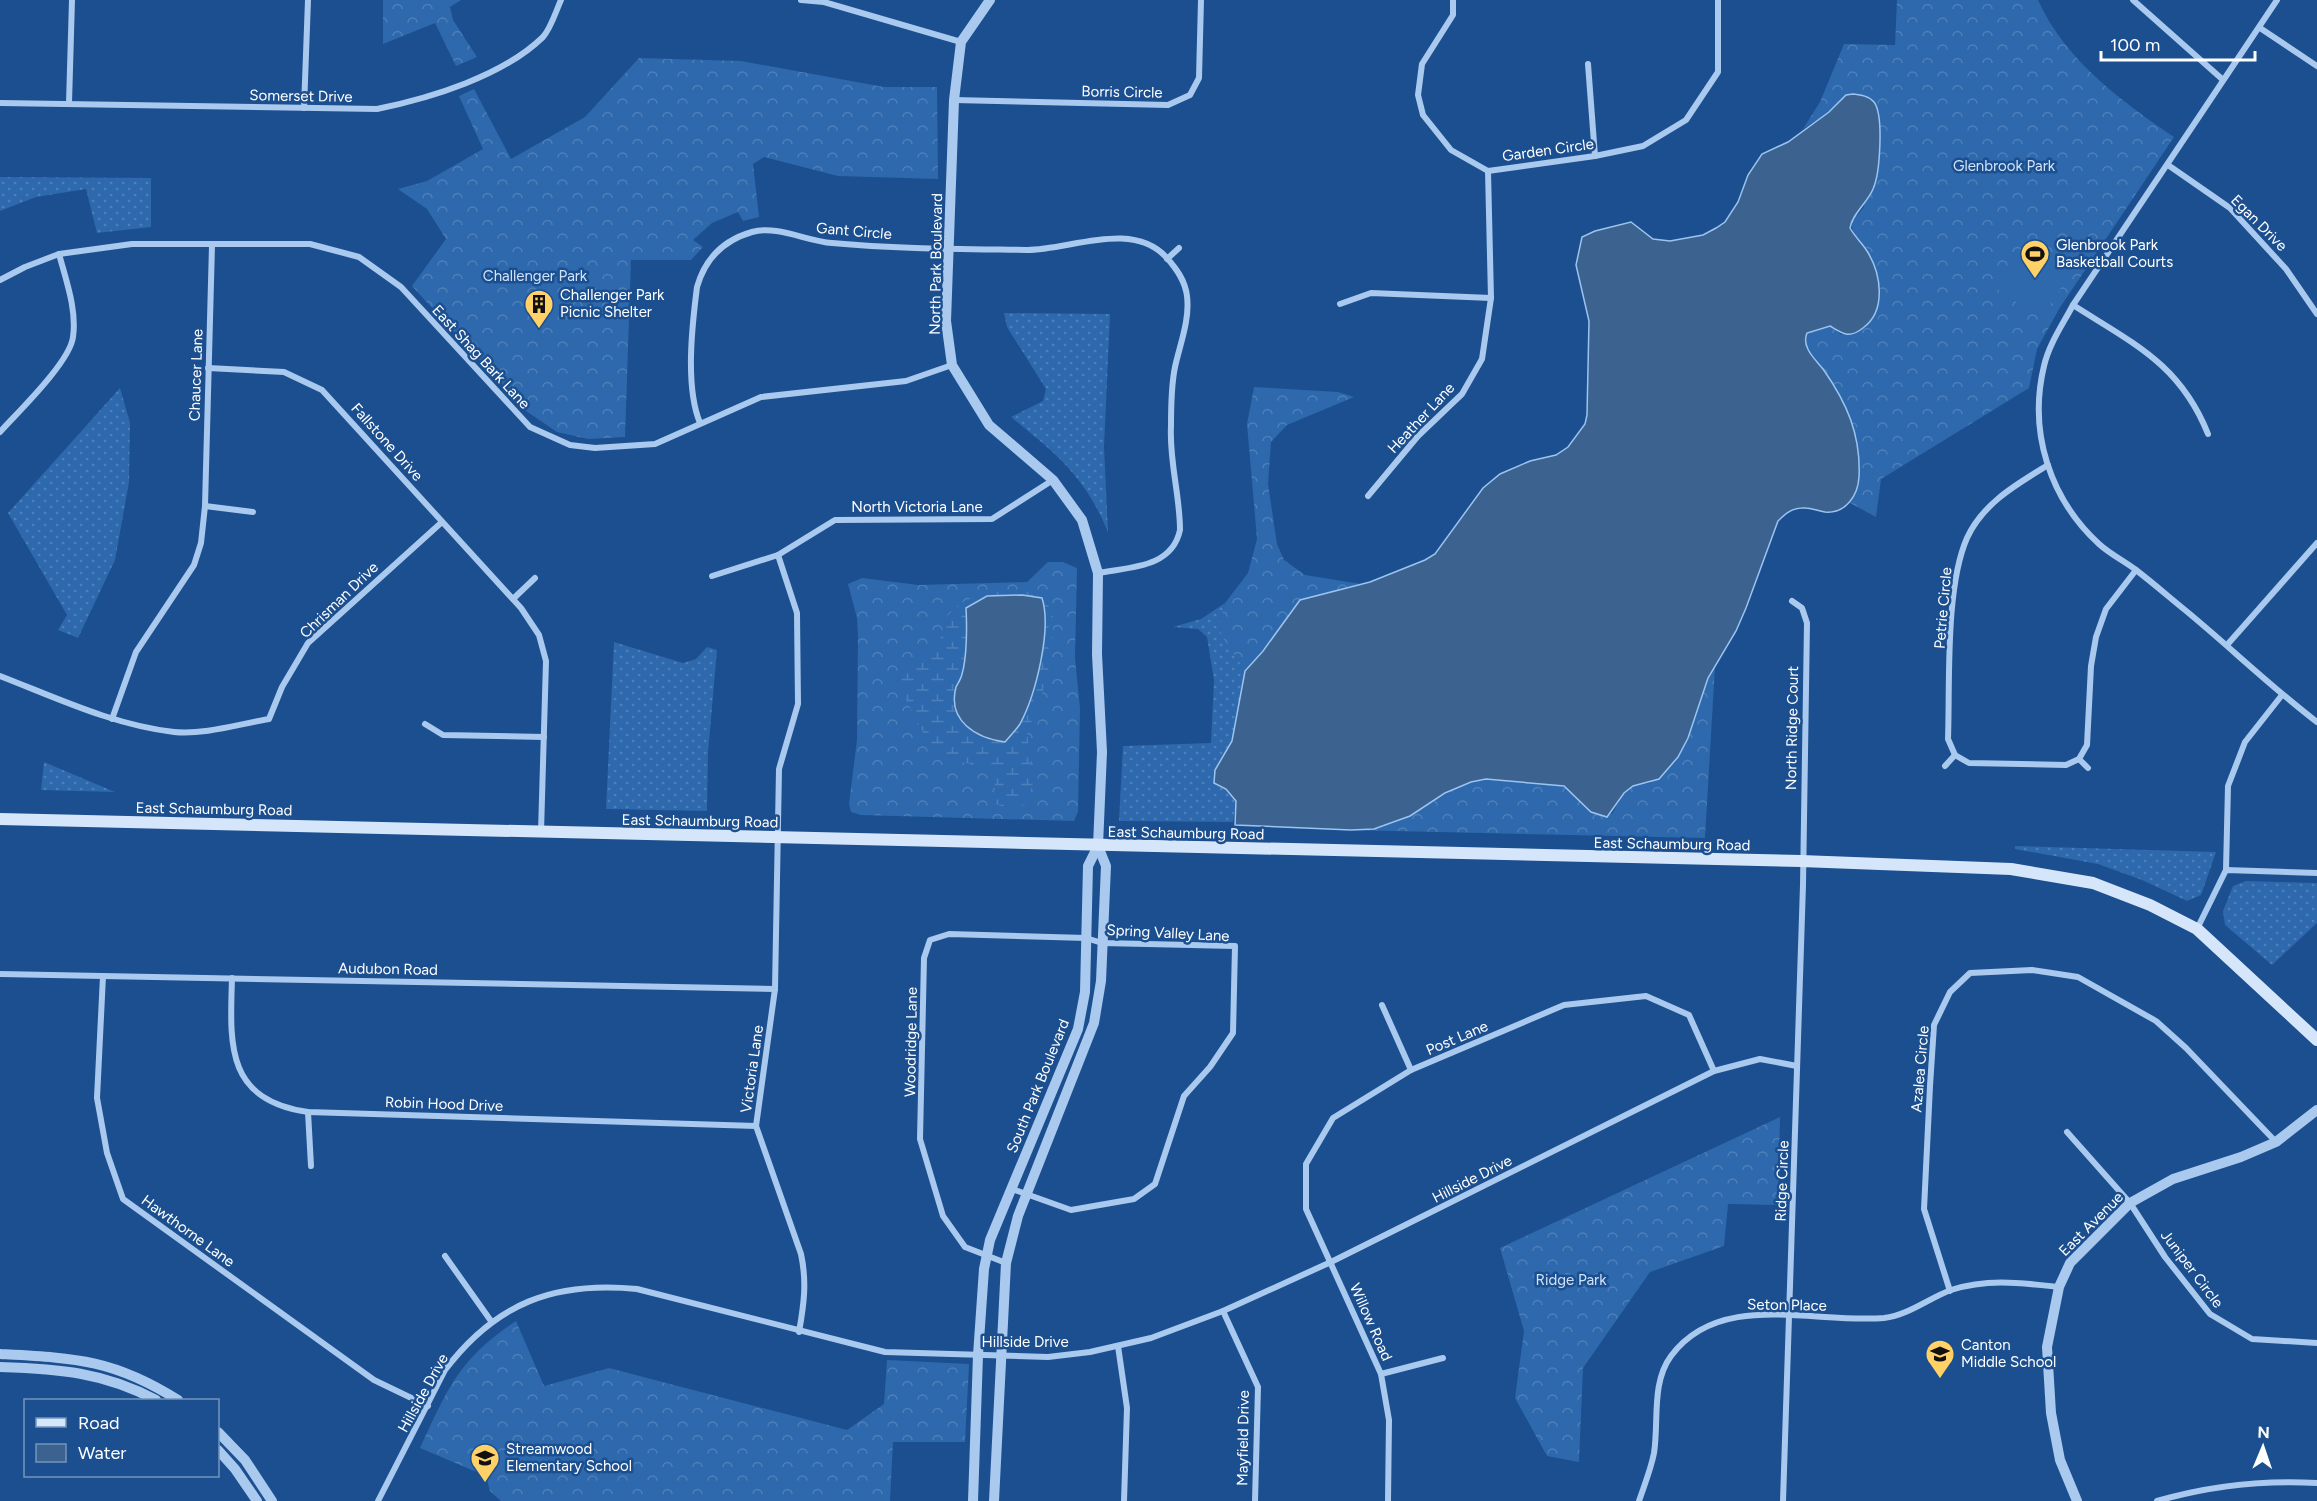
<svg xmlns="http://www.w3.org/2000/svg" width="2317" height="1501" viewBox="0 0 2317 1501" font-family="Figtree,sans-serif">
<defs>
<pattern id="grass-dots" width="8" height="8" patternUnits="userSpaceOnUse" patternTransform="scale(1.5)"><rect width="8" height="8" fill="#2e69ad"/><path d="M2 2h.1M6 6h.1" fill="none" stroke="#4d80b9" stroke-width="1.8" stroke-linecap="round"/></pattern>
<pattern id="forest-crowns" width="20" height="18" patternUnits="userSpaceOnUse" patternTransform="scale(1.5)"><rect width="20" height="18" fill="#2e69ad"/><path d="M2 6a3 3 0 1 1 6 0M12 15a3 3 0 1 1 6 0" fill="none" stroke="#4d80b9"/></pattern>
<pattern id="wetland-marsh" width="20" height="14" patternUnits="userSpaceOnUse" patternTransform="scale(1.5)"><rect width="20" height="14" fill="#2e69ad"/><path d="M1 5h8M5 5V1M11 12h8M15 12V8" fill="none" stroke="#4d80b9"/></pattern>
</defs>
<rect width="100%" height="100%" fill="#1b4f8f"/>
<g fill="url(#grass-dots)">
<path d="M 0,177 L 151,178 L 151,227 L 97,233 L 86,189 L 36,197 L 0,211 Z"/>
<path d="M 1004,313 L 1110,314 L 1104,447 L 1108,532 C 1084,475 1057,455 1011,417 L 1043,401 L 1046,389 L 1007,327 Z"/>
<path d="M 120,388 L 130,423 L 129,482 L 115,560 L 78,638 L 58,630 L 67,615 L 8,513 Z"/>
<path d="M 1225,603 L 1220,620 L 1246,669 L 1232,741 L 1215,770 L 1218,786 L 1226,789 L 1236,801 L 1233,822 L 1119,821 L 1123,746 L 1211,743 L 1214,680 L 1207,637 L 1198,629 L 1173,627 L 1201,619 Z"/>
<path d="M 614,642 L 683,663 L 696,659 L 707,647 L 717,650 L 708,753 L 707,811 L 606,809 Z"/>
<path d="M 44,762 L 115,792 L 41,790 Z"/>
<path d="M 2015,846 L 2216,852 L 2201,895 L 2187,901 L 2142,880 L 2098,864 L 2015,849 Z"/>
<path d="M 2246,881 L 2317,883 L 2317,923 L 2272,965 L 2225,925 L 2223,911 L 2233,886 Z"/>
</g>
<g fill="url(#forest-crowns)">
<path d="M 383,0 L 461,0 L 450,7 L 453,20 L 477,57 L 456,66 L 435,23 L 383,44 Z"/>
<path d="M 1897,0 L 2038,0 C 2065,60 2121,101 2174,137 L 2059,309 L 2037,349 L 2029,388 L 1881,479 L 1876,517 L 1850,503 L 1859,484 L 1840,401 L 1827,375 L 1806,346 L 1807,333 L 1830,326 L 1842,335 L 1854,236 L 1851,223 L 1864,207 L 1860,95 L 1846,95 L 1829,112 L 1803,129 L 1820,102 L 1844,44 L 1895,45 Z"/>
<path d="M 639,58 L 741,61 L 884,87 L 937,87 L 938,179 L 838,176 L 764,157 L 753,164 L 759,217 L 743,221 L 738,212 L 712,223 L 693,240 L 703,247 L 691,260 L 631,260 L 625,437 L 588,439 L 557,432 L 526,411 L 412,286 L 446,239 L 427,209 L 398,189 L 427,181 L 483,149 L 459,96 L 474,89 L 511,159 L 585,117 Z"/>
<path d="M 1254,387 L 1338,392 L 1354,397 L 1287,425 L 1271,442 L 1268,484 L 1277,544 L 1284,560 L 1305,575 L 1361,584 L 1300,600 L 1275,635 L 1245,671 L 1221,635 L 1220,620 L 1225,603 L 1248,573 L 1257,539 L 1247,424 Z"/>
<path d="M 1048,562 L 1063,562 L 1077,568 L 1075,658 L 1080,708 L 1078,812 L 1074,821 L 861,815 L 851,812 L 849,804 L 857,740 L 858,636 L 857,618 L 848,584 L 862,578 L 918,585 L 1027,582 Z"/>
<path d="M 1715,666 L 1705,838 L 1351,830 C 1372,829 1391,826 1409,816 C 1435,803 1454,784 1484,780 C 1496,778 1557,782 1566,788 C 1590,802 1580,811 1612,814 L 1624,793 L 1633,786 L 1650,783 L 1678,757 L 1688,738 L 1701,693 Z"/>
<path d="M 1780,1117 L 1778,1205 L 1728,1204 L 1724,1246 L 1650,1272 L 1583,1368 L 1579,1462 L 1547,1456 L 1515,1398 L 1524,1331 L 1500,1248 Z"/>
<path d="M 516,1321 L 544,1386 L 609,1368 L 847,1430 L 884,1404 L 887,1360 L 969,1364 L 965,1442 L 893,1442 L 890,1501 L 501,1501 L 490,1491 L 486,1476 L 420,1448 C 448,1388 459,1359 516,1321 Z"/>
</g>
<path fill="url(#wetland-marsh)" d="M 985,592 L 1036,592 L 1048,597 L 1053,613 L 1053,632 L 1049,668 L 1040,702 L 1027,732 L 1033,783 L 1025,805 L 1008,808 L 995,804 L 995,781 L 982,765 L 948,761 L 931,748 L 900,688 L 903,671 L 928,658 L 941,637 L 948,615 L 961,603 Z"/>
<path fill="#2e69ad" d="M 2030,243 L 2072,271 L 2041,318 L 1998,290 Z"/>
<g fill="#3c6290" stroke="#9cc4f0" stroke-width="1.5">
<path d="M 1853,94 C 1861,95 1869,96 1874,102 C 1884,115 1880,174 1873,189 C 1868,202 1852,214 1850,228 C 1855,237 1862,243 1867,251 C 1881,273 1887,311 1863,328 C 1849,339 1843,334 1830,326 L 1807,333 C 1801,347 1815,359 1823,369 C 1847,403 1861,435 1859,477 C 1858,495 1846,514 1825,512 C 1817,511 1811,507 1802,508 C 1792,508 1785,514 1778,521 L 1746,608 L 1736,631 L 1708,678 L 1688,738 L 1678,757 L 1659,779 L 1633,786 L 1624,793 L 1607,817 L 1591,812 L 1564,786 L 1486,779 L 1471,782 L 1445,793 L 1410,816 L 1374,829 L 1351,830 L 1235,825 L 1236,801 L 1226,789 L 1214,783 L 1215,770 L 1232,741 L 1245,671 L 1263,651 L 1300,600 L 1370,582 L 1425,560 L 1435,554 L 1483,488 L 1500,474 L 1530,461 L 1556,455 L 1568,447 L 1585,424 L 1587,415 L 1589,321 L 1576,265 L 1582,237 L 1595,231 L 1631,222 L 1653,239 L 1670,241 L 1703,235 L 1716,228 L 1725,222 L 1738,202 L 1748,175 L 1762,154 L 1788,142 L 1829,112 L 1846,95 Z"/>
<path d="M 1022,595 L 1042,598 C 1052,629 1036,694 1020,724 C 1016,730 1010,736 1005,742 C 976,738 947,721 956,687 C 958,683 961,679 962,674 C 967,658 967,625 966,608 L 987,596 Z"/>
</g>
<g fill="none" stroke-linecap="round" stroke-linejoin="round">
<g stroke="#a9c9ee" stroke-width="6">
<path d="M 801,0 L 824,2 L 961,42"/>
<path d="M 1453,0 L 1453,15 L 1422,64 L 1418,95 L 1423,115 L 1451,150 L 1488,171 L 1595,156 L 1643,146 L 1686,120 L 1718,72 L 1718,0"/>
<path d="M 2133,0 L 2222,79"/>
<path d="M 2277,0 L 2073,305 C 2063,324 2049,344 2044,366 C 2028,432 2050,499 2099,544 C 2110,554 2124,561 2136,570 C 2153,583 2169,597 2185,610 C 2230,647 2271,687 2317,722"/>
<path d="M 2260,28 L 2317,66"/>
<path d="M 1588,64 L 1595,156"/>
<path d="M 954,100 L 1168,105 L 1190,95 L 1199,78 L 1201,0"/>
<path d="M 0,103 L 377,109 C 431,98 503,76 543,37 C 551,28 556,11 561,0"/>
<path d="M 69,103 L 72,0"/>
<path d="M 304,108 L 308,0"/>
<path d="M 2168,165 L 2230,208 L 2286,269 L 2317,314"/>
<path d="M 1167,259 L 1179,248"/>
<path d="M 0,280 L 25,267 L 59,254 L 132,244 L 310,244 L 359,257 L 401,287 L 530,427 L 570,445 L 595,448 L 655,444 L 761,397 L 906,381 L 952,365"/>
<path d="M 1340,304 L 1371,293 L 1491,298"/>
<path d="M 2073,305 C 2134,344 2180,364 2208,434"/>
<path d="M 208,368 L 284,372 L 322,390 L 521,608 L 539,635 L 546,661 L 541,832"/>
<path d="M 700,423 C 685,387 692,326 697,287 C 705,259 724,240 752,232 C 777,225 806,241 832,243 C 896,249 962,249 1027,250 C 1070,250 1131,220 1166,257 C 1176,268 1185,280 1187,296 C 1190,320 1180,344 1175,367 C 1171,386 1171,407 1171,426 C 1169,461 1180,495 1180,530 C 1172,568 1130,567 1098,573"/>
<path d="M 0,432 C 18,412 70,362 73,337 C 77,310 66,280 59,254"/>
<path d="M 2048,465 C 2017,484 1983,503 1967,538 C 1945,588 1950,683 1948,739 L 1955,755 L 1969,763 L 2066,765 L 2079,759 L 2087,745 L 2091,666 L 2096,637 L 2106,609 L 2136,570"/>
<path d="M 1368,496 L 1418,436 L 1462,394 L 1482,359 L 1491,298 L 1488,171"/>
<path d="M 205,506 L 253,512"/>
<path d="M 778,555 L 797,613 L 798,704 L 779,769 L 775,989 L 756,1126 L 801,1254 C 807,1282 804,1304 799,1332"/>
<path d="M 712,576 L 778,555 L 835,520 L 992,519 L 1053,480"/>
<path d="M 513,599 L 535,578"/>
<path d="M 2227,645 L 2317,543"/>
<path d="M 0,676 C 57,698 113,725 174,732 C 204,735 239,724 269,719 L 282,687 L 308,643 L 442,522"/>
<path d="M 112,719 L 136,652 L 194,565 L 201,543 L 205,506 L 212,245"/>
<path d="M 425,724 L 443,735 L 544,737"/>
<path d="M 2079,759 L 2088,768"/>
<path d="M 1945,766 L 1955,755"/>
<path d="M 2226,870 L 2228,786 L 2245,742 L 2282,695"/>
<path d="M 2197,929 L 2226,870 L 2317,873"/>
<path d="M 0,974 L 775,989"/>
<path d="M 103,976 L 97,1098 L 107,1153 L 123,1199 L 374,1380 L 428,1406"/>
<path d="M 232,978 C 230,1044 225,1100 308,1112 L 756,1126"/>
<path d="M 1382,1005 L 1411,1070"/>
<path d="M 308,1112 L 311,1166"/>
<path d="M 2067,1132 L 2130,1203 L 2165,1257 L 2210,1314 L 2252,1339 L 2317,1343"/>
<path d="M 445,1256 L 491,1321"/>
<path d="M 1006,1263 L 965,1247 L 943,1216 L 920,1139 L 924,958 L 930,940 L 949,934 L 1086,938 L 1102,943 L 1235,946 L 1233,1033 L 1210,1067 L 1184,1096 L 1155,1184 L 1134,1199 L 1071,1210 L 1012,1189"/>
<path d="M 1950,1291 L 1924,1209 L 1930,1086 L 1934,1025 L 1950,992 L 1970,973 L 2032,970 L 2078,977 L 2156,1021 L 2186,1048 L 2276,1142"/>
<path d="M 1223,1311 L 1258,1387 L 1255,1501"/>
<path d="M 1118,1346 L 1127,1408 L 1124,1501"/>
<path d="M 1381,1374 L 1443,1358"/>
<path d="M 378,1501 L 445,1370 C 496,1303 554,1281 637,1289 L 885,1352 L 1048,1357 L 1090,1352 L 1151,1338 L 1223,1311 L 1331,1262 L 1714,1071 L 1760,1059 L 1797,1066"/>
<path d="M 1388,1501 L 1389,1420 L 1381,1374 L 1306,1209 L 1306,1164 L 1333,1118 L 1411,1070 L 1564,1005 L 1646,996 L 1689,1015 L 1714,1071"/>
<path d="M 1639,1501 C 1644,1486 1651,1469 1654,1453 C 1659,1422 1651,1383 1671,1356 C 1720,1290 1814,1324 1884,1318 C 1909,1315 1929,1298 1951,1290 C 1988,1278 2022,1283 2059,1287"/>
<path d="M 1783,1501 L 1803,885 L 1807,623 L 1802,608 L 1792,601"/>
<path d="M 2157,1501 C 2209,1486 2263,1480 2317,1483"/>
</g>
<g stroke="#a9c9ee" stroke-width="10">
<path d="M 990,0 L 961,42 L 954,100 L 946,321 L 952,365 L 989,425 L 1053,480 L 1082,520 L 1098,573 L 1097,654 L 1102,752 L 1098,846 L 1106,866 L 1101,981 L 1094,1023 L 1018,1216 L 1006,1263 L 994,1501"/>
<path d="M 0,1354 C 75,1358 113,1359 178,1400"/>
<path d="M 0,1367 C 59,1369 103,1372 156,1400"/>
<path d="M 218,1432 L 245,1460 L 272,1501"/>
<path d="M 218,1450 L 235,1469 L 257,1501"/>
<path d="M 973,1501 L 978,1355 L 984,1269 L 990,1240 L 1078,1029 L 1085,992 L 1088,866 L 1098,846"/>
<path d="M 2077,1501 L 2060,1460 L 2051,1413 L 2047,1347 L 2059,1287 L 2070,1263 L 2130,1203 L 2173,1179 L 2241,1157 L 2276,1142 L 2317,1110"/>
</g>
<path stroke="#d6e6fa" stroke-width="12" d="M 0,819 L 1801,861 L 2011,869 L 2093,883 L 2150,905 L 2197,929 L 2317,1040"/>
</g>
<defs>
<g id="stadium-pin" transform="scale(1.5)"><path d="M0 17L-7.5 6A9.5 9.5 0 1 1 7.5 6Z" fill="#ffd166" stroke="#1b4f8f"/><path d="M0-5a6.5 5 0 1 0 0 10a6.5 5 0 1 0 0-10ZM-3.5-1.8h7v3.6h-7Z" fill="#111"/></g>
<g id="building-pin" transform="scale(1.5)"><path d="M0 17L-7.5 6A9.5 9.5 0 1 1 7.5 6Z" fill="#ffd166" stroke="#1b4f8f"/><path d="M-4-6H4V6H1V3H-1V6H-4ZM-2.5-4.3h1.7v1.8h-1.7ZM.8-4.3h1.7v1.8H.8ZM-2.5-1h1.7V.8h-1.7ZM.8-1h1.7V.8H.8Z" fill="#111"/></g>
<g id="school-pin" transform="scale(1.5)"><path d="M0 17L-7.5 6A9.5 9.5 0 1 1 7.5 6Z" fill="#ffd166" stroke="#1b4f8f"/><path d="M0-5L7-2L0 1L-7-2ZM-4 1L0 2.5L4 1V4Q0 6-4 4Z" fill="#111"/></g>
</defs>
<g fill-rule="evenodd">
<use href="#stadium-pin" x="2035" y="254"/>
<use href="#building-pin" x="539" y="304"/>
<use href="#school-pin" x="1940" y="1354"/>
<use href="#school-pin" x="485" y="1458"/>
</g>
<g text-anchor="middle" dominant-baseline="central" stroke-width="5" stroke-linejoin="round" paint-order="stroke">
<g font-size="15" fill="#fff" stroke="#1b4f8f">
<text transform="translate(1122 92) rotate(1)">Borris Circle</text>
<text transform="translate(301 96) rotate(1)">Somerset Drive</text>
<text transform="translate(1548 150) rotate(-8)">Garden Circle</text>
<text transform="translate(2259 223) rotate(45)">Egan Drive</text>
<text transform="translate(854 231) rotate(5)">Gant Circle</text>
<text transform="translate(936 264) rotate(-89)">North Park Boulevard</text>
<text transform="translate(481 357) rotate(47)">East Shag Bark Lane</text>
<text transform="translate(196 375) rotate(-88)">Chaucer Lane</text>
<text transform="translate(1421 418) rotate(-47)">Heather Lane</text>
<text transform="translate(387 442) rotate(48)">Fallstone Drive</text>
<text x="917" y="507">North Victoria Lane</text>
<text transform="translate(339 600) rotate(-44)">Chrisman Drive</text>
<text transform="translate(1943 608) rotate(-85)">Petrie Circle</text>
<text transform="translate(1792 728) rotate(-89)">North Ridge Court</text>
<text transform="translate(214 809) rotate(1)">East Schaumburg Road</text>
<text transform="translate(700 821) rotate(1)">East Schaumburg Road</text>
<text transform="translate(1186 833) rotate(1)">East Schaumburg Road</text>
<text transform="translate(1672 844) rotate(1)">East Schaumburg Road</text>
<text transform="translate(1168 933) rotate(3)">Spring Valley Lane</text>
<text transform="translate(388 969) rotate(1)">Audubon Road</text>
<text transform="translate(1457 1038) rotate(-23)">Post Lane</text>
<text transform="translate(911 1042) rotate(-89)">Woodridge Lane</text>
<text transform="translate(752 1069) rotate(-82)">Victoria Lane</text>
<text transform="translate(1920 1069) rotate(-85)">Azalea Circle</text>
<text transform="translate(1038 1086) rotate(-68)">South Park Boulevard</text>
<text transform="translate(444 1104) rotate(2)">Robin Hood Drive</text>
<text transform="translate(1472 1179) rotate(-27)">Hillside Drive</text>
<text transform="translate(1782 1181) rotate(-88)">Ridge Circle</text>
<text transform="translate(2091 1224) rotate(-45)">East Avenue</text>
<text transform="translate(188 1231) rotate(36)">Hawthorne Lane</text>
<text transform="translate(2192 1269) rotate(53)">Juniper Circle</text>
<text transform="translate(1787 1305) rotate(1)">Seton Place</text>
<text transform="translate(1371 1322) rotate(66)">Willow Road</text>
<text x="1025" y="1342">Hillside Drive</text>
<text transform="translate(423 1393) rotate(-61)">Hillside Drive</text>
<text transform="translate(1243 1438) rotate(-89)">Mayfield Drive</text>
</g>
<g font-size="15" fill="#cfe3fa" stroke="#1b4f8f">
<text x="2004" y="166">Glenbrook Park</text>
<text x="535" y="276">Challenger Park</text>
<text x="1571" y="1280">Ridge Park</text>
</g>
<g font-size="15" fill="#fff" stroke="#1b4f8f" text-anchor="start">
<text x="2056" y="245">Glenbrook Park<tspan x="2056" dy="17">Basketball Courts</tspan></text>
<text x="560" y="295">Challenger Park<tspan x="560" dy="17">Picnic Shelter</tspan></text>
<text x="1961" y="1345">Canton<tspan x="1961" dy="17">Middle School</tspan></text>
<text x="506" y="1449">Streamwood<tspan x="506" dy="17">Elementary School</tspan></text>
</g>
</g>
<rect x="24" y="1399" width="195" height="78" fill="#1b4f8f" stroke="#7695bc" stroke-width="1.5"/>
<rect x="36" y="1418" width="30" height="9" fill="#d6e6fa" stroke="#7695bc" stroke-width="1.5"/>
<text x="78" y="1429" font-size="18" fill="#ffffff">Road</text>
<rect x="36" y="1444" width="30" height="18" fill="#3c6290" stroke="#7695bc" stroke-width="1.5"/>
<text x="78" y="1459" font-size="18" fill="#ffffff">Water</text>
<g transform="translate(2263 1447) rotate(2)" stroke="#1b4f8f" stroke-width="4.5" paint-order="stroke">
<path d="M0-4.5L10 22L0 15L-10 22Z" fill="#ffffff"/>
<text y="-9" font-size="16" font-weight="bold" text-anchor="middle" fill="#ffffff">N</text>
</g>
<path d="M2101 51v9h154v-9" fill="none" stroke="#ffffff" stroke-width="3"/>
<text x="2110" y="51" font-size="18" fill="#ffffff" stroke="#1b4f8f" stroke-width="4.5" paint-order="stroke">100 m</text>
</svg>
